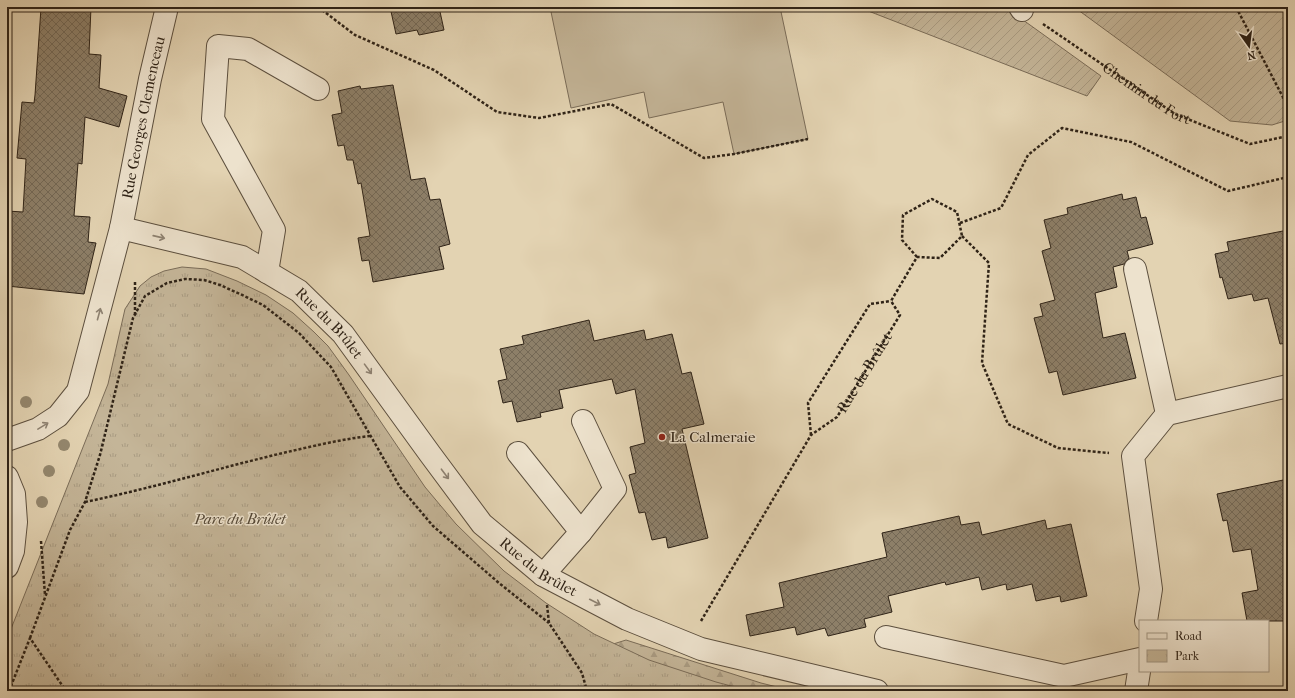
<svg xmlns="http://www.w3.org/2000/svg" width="1295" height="698" viewBox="0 0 1295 698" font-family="'IM FELL French Canon',serif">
<defs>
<pattern id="forest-firs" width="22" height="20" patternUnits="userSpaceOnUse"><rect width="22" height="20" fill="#c4b598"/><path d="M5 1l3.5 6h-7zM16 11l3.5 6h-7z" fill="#a99b82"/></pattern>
<pattern id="park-tufts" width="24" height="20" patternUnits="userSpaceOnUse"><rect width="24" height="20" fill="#c4b598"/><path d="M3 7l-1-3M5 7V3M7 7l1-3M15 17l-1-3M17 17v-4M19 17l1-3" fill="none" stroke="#a99b82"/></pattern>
<pattern id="garden-furrows" width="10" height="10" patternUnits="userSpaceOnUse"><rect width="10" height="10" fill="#c4b598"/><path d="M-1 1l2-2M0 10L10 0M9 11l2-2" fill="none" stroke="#a99b82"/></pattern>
<pattern id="building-cross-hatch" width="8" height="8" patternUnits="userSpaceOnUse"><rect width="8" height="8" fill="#8d7f68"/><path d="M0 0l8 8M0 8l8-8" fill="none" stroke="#746855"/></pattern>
</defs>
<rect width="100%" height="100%" fill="#e3d3b2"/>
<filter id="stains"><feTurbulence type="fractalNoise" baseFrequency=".005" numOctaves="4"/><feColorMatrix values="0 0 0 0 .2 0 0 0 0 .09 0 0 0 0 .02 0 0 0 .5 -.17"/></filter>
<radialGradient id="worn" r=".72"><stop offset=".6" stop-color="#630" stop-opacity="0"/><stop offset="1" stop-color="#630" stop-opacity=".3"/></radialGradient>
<path fill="url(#forest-firs)" stroke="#7a6c58" d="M 626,640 L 761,683 L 793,691 L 605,691 L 591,651 Z"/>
<path fill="url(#park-tufts)" stroke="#7a6c58" d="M 182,267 L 206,269 L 237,281 L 266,295 L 293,313 L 314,332 L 328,346 L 349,375 L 425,487 L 456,524 L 504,571 L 546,603 L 594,634 L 649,660 L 716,682 L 750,691 L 7,691 L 7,639 L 108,384 L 125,309 L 140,286 L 151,277 L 164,271 Z"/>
<g fill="url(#garden-furrows)" stroke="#7a6c58">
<path d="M 858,7 L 1005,7 L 1101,76 L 1087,96 Z"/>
<path d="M 1074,7 L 1288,7 L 1288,120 L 1272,125 L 1230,121 Z"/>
</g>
<path fill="#c4b598" stroke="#7a6c58" d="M 550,7 L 780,7 L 808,139 L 734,154 L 723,102 L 649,118 L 644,92 L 571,108 Z"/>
<g fill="url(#building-cross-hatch)" stroke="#2f2317">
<path d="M 51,7 L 91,7 L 89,54 L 101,55 L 99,88 L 127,96 L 119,127 L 85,117 L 82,164 L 78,163 L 74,216 L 90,217 L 88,242 L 96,243 L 84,294 L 7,286 L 7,211 L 23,212 L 26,159 L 17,158 L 22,102 L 34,103 L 35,95 L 41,8 L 51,8 Z"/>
<path d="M 390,7 L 439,7 L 444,30 L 419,35 L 417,30 L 396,34 Z"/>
<path d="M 393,85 L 411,180 L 425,178 L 430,200 L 440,199 L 450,244 L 439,247 L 444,269 L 373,282 L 369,260 L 362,261 L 358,238 L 370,236 L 361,183 L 358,184 L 353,160 L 347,160 L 344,145 L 338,146 L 332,115 L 342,113 L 338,91 L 360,86 L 361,89 Z"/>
<path d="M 1122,194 L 1123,200 L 1136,197 L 1141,218 L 1146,217 L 1153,244 L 1127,251 L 1129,258 L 1124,264 L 1113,267 L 1117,287 L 1095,293 L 1103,338 L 1125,333 L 1136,378 L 1063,395 L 1057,371 L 1049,373 L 1034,318 L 1043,316 L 1040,304 L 1055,300 L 1042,251 L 1051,248 L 1044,220 L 1068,214 L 1067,208 Z"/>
<path d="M 1288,230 L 1288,343 L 1280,344 L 1268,298 L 1254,301 L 1252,294 L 1228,299 L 1222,277 L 1220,278 L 1215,254 L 1229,251 L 1227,242 Z"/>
<path d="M 589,320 L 594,341 L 644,330 L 646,340 L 672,334 L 682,374 L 691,372 L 704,424 L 682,429 L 708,538 L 668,548 L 666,537 L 652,540 L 645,512 L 639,513 L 629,475 L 636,473 L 630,447 L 645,443 L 635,389 L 616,394 L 612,379 L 559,390 L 563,408 L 540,413 L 541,417 L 517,422 L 512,401 L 503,403 L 498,381 L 507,379 L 500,349 L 524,344 L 522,336 Z"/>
<path d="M 1288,479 L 1288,621 L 1247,621 L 1242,593 L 1258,590 L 1251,549 L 1233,552 L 1227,520 L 1223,521 L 1217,494 Z"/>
<path d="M 959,516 L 961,525 L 979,522 L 982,535 L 1045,520 L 1047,529 L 1071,524 L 1087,596 L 1061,602 L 1060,596 L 1036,601 L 1032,584 L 1007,590 L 1006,584 L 982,590 L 979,577 L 946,585 L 945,582 L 888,596 L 892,612 L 864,619 L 866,627 L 828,636 L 825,628 L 797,635 L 795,627 L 750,636 L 746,615 L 784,607 L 779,583 L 887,557 L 882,533 Z"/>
</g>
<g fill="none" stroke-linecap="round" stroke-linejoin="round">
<g stroke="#5c4f3e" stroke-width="24">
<g id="minor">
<path d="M 1020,7 L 1022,10"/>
<path id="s3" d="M 121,228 L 242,257 L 299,291 L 343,334 L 430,454 L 482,524 L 543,575 L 627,619 L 701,649 L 877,691"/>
<path d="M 1135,269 L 1167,414"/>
<path d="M 267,272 L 274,230 L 213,119 L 218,46 L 248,49 L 318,89"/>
<path id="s4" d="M 7,440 L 38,429 L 58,416 L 78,391 L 121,228 L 150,79 L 167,7"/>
<path d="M 518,453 L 581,532 L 543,575"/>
<path d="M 7,477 L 14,494 L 16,522 L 13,551 L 7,567"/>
<path d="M 581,532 L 615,489 L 583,421"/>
<path d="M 1146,621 L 1151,589 L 1133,456 L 1167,414 L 1288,386"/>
<path d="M 886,637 L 1064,676 L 1140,659"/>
<path d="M 1136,691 L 1140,665"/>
</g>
</g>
<g stroke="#2f2317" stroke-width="2.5" stroke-dasharray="3 2" stroke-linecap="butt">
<path d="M 318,7 L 355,35 L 434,70 L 497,112 L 539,118 L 611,104 L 704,158 L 734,154 L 808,139"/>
<path d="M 1236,7 L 1287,105"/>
<path id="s1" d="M 1043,24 L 1175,114 L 1250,144 L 1288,136"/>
<path d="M 960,223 L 1001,208 L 1028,155 L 1062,128 L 1131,142 L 1228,191 L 1288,177"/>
<path d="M 962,236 L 989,263 L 982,363 L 1008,424 L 1058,448 L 1109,453"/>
<path d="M 135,315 L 135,280"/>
<path d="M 811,435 L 808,403 L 870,304 L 891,301"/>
<path d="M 85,502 C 153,488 219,468 287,452 C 314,446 342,439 370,436"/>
<path d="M 41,541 L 45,595"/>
<path d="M 547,605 L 549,623 L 582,673 L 587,691"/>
<path id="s2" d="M 701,621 L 811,435 L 837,417 L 900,315 L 891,301 L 917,257 L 940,258 L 962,236 L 957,212 L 932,199 L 903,215 L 902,240 L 917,257"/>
<path d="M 30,638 L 70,530 L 85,502 L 100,455 L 133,318 L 145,296 L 167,283 L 185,279 L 204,280 L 220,285 L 240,294 L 263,305 L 299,333 L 331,367 L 400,487 L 433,526 L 499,583 L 549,623"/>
<path d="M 9,691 L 30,638 L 66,691"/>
</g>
<use href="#minor" stroke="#ede2cd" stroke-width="22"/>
</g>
<g fill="#94876e">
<circle cx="26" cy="402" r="6"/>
<circle cx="64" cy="445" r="6"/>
<circle cx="49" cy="471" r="6"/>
<circle cx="42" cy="502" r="6"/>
</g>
<defs><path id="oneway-shaft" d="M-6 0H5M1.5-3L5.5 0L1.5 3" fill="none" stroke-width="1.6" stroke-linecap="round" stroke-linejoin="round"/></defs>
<g stroke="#8e8272">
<use href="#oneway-shaft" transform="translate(159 237) rotate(13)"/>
<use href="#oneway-shaft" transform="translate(99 314) rotate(-75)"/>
<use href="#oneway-shaft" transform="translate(368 369) rotate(54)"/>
<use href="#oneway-shaft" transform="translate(43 426) rotate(-31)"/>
<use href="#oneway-shaft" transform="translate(445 474) rotate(53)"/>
<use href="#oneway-shaft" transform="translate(595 602) rotate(27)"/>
</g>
<circle fill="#8f2418" stroke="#ede2cd" stroke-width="1.5" cx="662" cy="437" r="4"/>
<g text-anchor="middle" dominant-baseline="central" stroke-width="3" stroke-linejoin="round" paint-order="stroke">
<g font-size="15" fill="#2f2317" stroke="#ede2cd">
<text stroke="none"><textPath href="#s1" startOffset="125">Chemin du Fort</textPath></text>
<text stroke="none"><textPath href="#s4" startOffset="370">Rue Georges Clemenceau</textPath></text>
<text stroke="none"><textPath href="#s3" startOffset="235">Rue du Brûlet</textPath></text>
<text stroke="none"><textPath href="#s2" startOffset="300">Rue du Brûlet</textPath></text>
<text stroke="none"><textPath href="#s3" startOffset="559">Rue du Brûlet</textPath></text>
</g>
<g font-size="15" fill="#2f2317" stroke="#ede2cd" text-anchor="start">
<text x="670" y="437">La Calmeraie</text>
</g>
<g font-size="15" font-style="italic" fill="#544837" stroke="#ede2cd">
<text x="240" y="519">Parc du Brûlet</text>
</g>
</g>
<rect width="1295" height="698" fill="none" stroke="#e3d3b2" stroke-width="24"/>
<rect x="8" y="8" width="1279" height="682" fill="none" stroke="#2f2317" stroke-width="2"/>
<rect x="12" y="12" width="1271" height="674" fill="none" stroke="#2f2317"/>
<rect x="1139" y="620" width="130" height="52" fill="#ede2cd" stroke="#a19684"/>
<rect x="1147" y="633" width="20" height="6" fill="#ede2cd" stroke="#a19684"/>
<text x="1175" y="640" font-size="12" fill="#2f2317">Road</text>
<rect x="1147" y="650" width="20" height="12" fill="url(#park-tufts)" stroke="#a19684"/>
<text x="1175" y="660" font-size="12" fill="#2f2317">Park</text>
<g transform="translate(1249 46) rotate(166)" stroke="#ede2cd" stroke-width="3" paint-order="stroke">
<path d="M0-3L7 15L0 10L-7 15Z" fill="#2f2317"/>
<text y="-6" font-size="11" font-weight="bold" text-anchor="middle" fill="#2f2317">N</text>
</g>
<rect width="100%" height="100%" filter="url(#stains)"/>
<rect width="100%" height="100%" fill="url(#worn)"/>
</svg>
